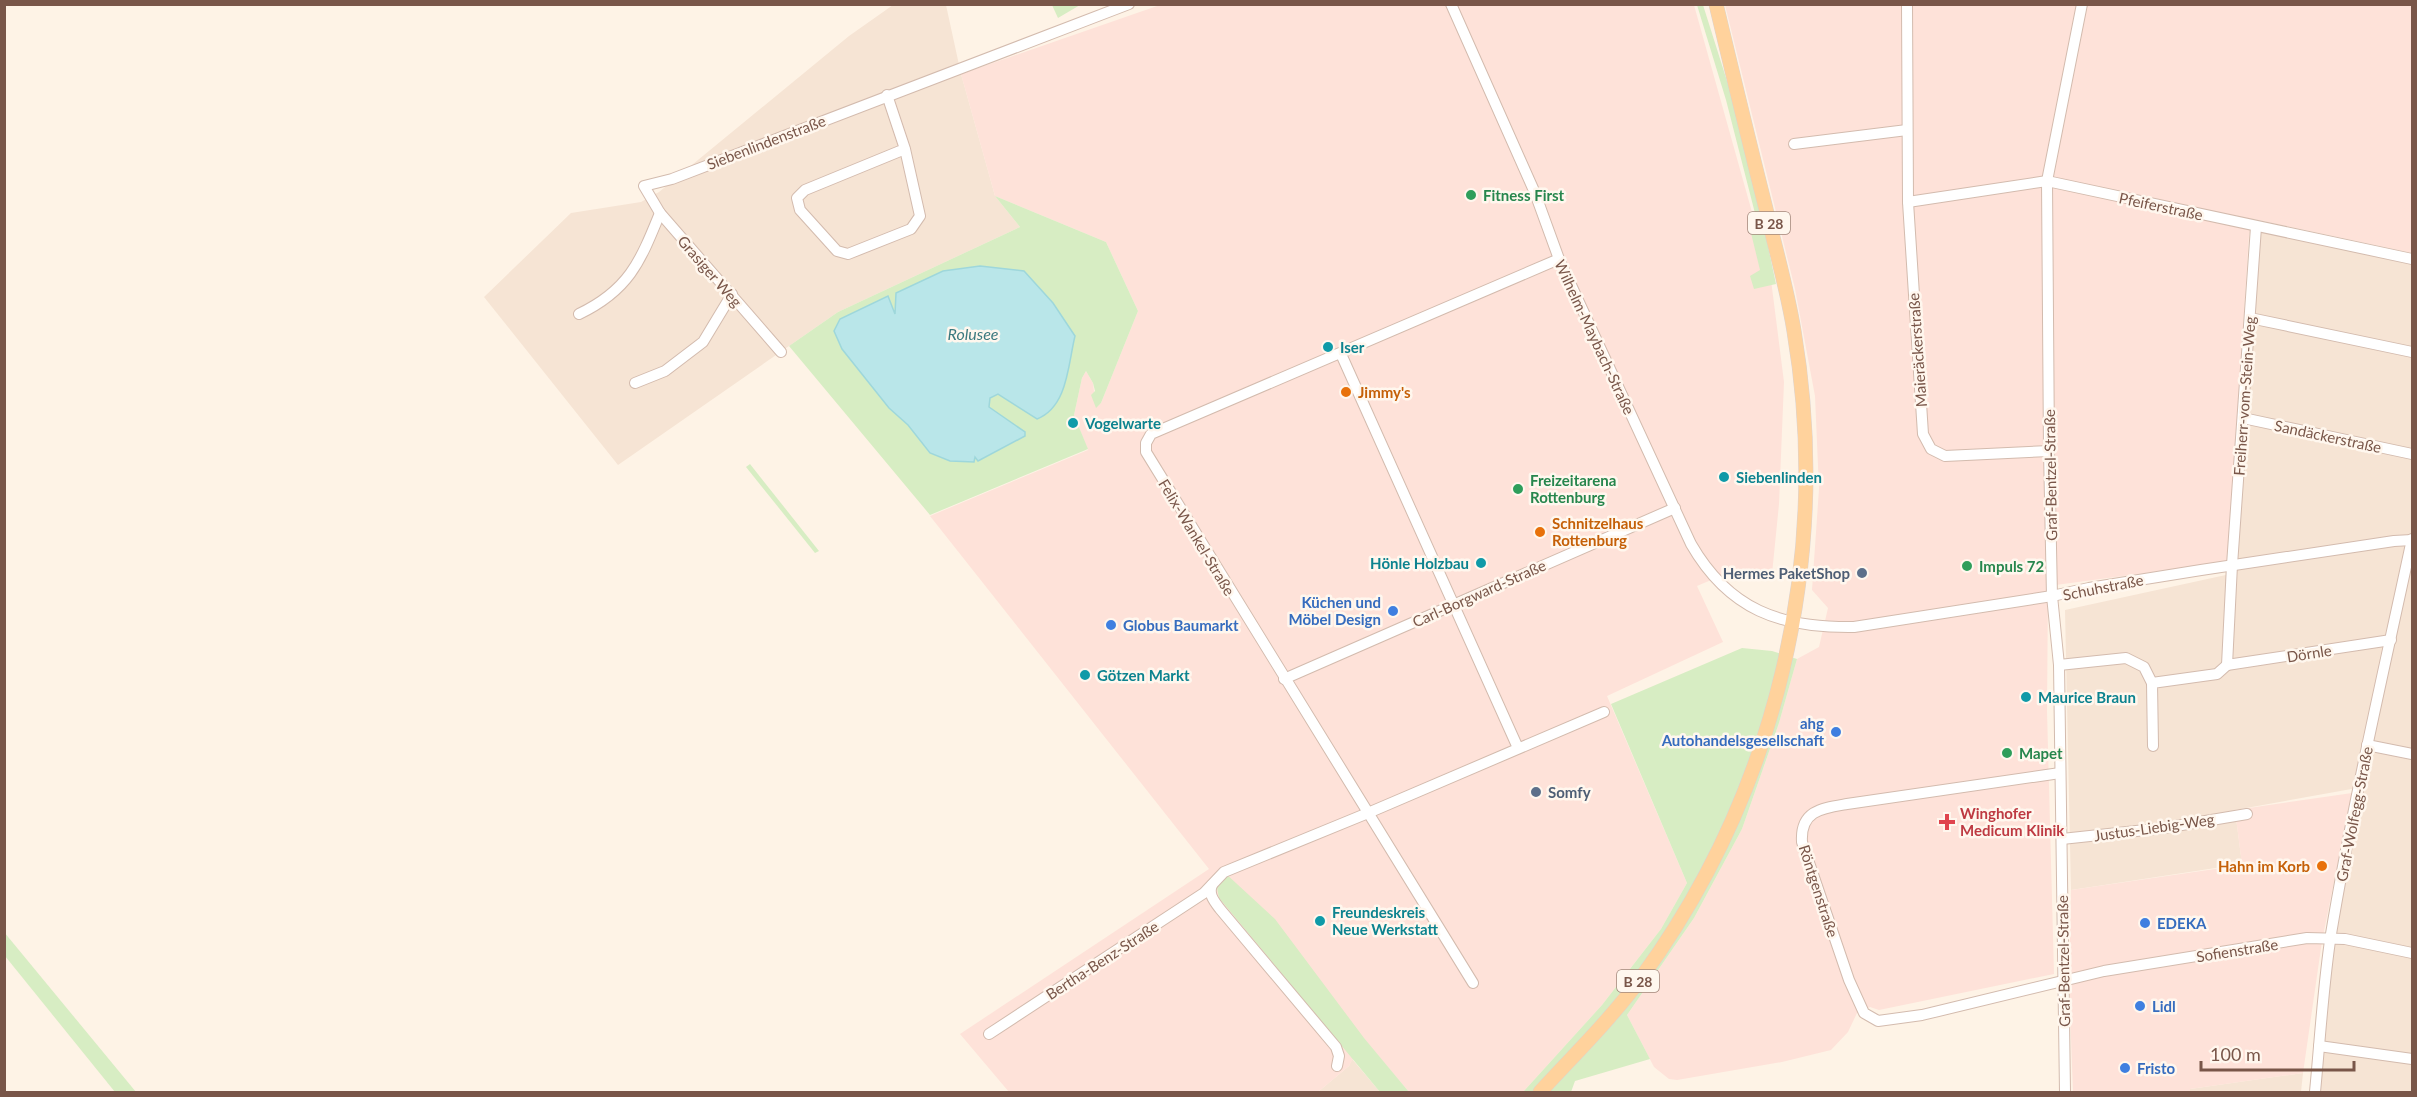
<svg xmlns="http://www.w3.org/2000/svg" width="2417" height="1097" viewBox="0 0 2417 1097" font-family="Lato,sans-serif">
<rect width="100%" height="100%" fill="#fef3e6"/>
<g fill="#f6e4d4">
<path d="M 893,5 L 946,5 L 961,74 L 995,196 L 1020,227 L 838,312 L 618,465 L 484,297 L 571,213 L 641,202 L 659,192 L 849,36 Z"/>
<path d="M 2259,227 L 2412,259 L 2412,1092 L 2319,1092 L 2324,1002 L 2357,788 L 2235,810 L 2242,864 L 2071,890 L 2065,610 L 2235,573 Z"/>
<path d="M 1352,1059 L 1380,1092 L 1318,1092 L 1349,1066 Z"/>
<path d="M 2303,1073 L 2301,1092 L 2190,1092 L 2190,1089 Z"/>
</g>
<g fill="#fee2d9">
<path d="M 1160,5 L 1694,5 L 1771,280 L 1784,382 L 1779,504 L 1772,574 L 1737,569 L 1697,586 L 1723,642 L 1607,696 L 1687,883 L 1661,929 L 1602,1005 L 1523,1092 L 1409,1092 L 1364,1039 L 1349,1066 L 1318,1092 L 1009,1092 L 960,1034 L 1209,869 L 930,516 L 1088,450 L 1074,415 L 1082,378 L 1086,371 L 1093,383 L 1096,407 L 1101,403 L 1138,311 L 1106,242 L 995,196 L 961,74 Z"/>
<path d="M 1725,5 L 2412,5 L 2412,253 L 2254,219 L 2249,235 L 2228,562 L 2048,586 L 2047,711 L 2054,974 L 1879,1010 L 1870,1007 L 1857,1013 L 1848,1032 L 1831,1050 L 1782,1062 L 1677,1080 L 1669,1079 L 1654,1067 L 1627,1015 L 1694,918 L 1742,829 L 1779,723 L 1797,659 L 1819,647 L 1828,608 L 1812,590 L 1819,489 L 1815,396 L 1795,289 Z"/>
<path d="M 2352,793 L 2322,941 L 2303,1073 L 2190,1089 L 2190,1092 L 2073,1092 L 2069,985 L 2071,890 L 2242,865 L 2235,810 Z"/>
</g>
<g fill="#d7edc3" fill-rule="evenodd">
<path d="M 1052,5 L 1080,5 L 1058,18 Z"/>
<path d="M 1697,5 L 1703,5 L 1745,138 L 1776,284 L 1754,289 L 1750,276 L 1760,270 L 1751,233 L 1758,225 L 1726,100 Z"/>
<path d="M 995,196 L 1106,242 L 1138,311 L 1101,403 L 1096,408 L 1091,395 L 1095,391 L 1093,383 L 1086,371 L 1082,378 L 1074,415 L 1088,449 L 930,515 L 789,346 L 838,312 L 1020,227 ZM 888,297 L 895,315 L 897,308 L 1075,336 C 1068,364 1068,407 1037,419 L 998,394 L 990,398 L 989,407 L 1025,436 L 980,460 L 975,456 L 974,462 L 950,461 L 930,453 L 908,425 L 889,408 Z"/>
<path d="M 750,464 L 819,551 L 815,553 L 746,467 Z"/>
<path d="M 1742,648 L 1772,651 L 1797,659 L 1779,723 L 1742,829 L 1694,918 L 1627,1015 L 1650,1059 L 1575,1081 L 1571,1092 L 1523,1092 L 1602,1005 L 1661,929 L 1687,883 L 1611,704 Z"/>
<path d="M 1224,872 L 1275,919 L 1364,1038 L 1409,1092 L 1380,1092 L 1219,898 L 1217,888 Z"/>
<path d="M 4,932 L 136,1092 L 115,1092 L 5,956 Z"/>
</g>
<path fill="#b9e6e9" stroke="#9ed7db" stroke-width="1.5" d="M 980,266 L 1024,271 L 1053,303 L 1075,336 C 1068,364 1068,407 1037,419 L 998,394 L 990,398 L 989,407 L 1025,432 L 1025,436 L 978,461 L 975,457 L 974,462 L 950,461 L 930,453 L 908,425 L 889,408 L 842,349 L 834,331 L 840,319 L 888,296 L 895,314 L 896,293 L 943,271 Z"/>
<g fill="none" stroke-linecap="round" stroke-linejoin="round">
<g stroke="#d3bbae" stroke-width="12">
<g id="minor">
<path d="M 1451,4 L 1535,193 L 1559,259 L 1691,544 C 1729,610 1780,628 1854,627 L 2052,596 L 2089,588 L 2201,570 L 2394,541 L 2412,540"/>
<path d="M 1907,4 L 1908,202 L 1923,434 L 1931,449 L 1945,456 L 2049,451"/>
<path d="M 887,95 L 905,149 L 920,216 L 911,229 L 848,254 L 837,251 L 800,210 L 797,198 L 805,190 L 905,149"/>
<path d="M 1794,144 L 1907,130"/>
<path d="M 1908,202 L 2047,181 L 2412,259"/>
<path d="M 2256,227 L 2232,565 L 2227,665 L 2391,640"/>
<path d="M 579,314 C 629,290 640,262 660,213"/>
<path d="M 2250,318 L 2412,352"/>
<path d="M 781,352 L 660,213 L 644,186 L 672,179 L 1129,4"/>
<path d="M 1341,354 L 1518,748"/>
<path d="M 635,383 L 665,371 L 703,342 L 732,294"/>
<path d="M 2243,418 L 2412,454"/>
<path d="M 2059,665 L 2126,658 L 2144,667 L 2152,683"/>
<path d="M 1284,679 L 1675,508"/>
<path d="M 2367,745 L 2412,754"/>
<path d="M 2153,746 L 2152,683 L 2217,674 L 2227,665"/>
<path d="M 2060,773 L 1847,804 C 1823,808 1800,810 1802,842 L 1849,980 L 1864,1013 L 1878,1021 L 1922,1015 L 2104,971 L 2307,938 L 2345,939 L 2412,953"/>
<path d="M 2062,839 L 2164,828 L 2247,814"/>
<path d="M 1212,885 C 1208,894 1214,901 1220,909 L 1336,1047 L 1339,1056 L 1337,1066"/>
<path d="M 1473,983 L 1146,452 L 1146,443 L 1151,434 L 1559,259"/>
<path d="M 989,1034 L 1204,893 L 1224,872 L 1368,813 L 1604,712"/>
<path d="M 2319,1046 L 2412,1059"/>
<path d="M 2065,1092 L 2059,665 L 2052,596 L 2049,451 L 2047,181 L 2082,4"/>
<path d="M 2315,1092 C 2320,1040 2323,986 2331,934 C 2353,802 2384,670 2412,539"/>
</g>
</g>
<g stroke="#dcd3d0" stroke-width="15">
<path id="major" d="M 1540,1092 C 1574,1055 1611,1019 1641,978 C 1777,792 1832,558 1794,331 C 1787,288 1775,247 1765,205 C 1748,138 1732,71 1716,4"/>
</g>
<use href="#minor" stroke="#fff" stroke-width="10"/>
<use href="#major" stroke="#ffd29c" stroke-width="14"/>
</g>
<g fill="#2e9e5b" stroke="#fff7ee" stroke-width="2">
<circle cx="1471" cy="195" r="6"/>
<circle cx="1518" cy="489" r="6"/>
<circle cx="1967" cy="566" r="6"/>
<circle cx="2007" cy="753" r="6"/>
</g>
<g fill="#0f9aa8" stroke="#fff7ee" stroke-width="2">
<circle cx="1328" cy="347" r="6"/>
<circle cx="1073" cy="423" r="6"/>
<circle cx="1724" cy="477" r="6"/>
<circle cx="1481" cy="563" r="6"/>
<circle cx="1085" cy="675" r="6"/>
<circle cx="2026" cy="697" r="6"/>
<circle cx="1320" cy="921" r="6"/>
</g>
<g fill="#e8710a" stroke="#fff7ee" stroke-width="2">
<circle cx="1346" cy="392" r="6"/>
<circle cx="1540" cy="532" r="6"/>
<circle cx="2322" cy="866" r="6"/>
</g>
<g fill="#5c6f8a" stroke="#fff7ee" stroke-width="2">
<circle cx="1862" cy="573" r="6"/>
<circle cx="1536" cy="792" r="6"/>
</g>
<g fill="#3f7fe0" stroke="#fff7ee" stroke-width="2">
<circle cx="1393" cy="611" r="6"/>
<circle cx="1111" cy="625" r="6"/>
<circle cx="1836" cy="732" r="6"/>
<circle cx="2145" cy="923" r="6"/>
<circle cx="2140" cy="1006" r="6"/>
<circle cx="2125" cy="1068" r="6"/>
</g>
<path fill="#e0444e" stroke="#fff7ee" stroke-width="2" d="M1944 813h6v6h6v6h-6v6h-6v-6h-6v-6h6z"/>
<g text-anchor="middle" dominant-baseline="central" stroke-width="5" stroke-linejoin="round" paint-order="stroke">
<g fill="#fff7ee" stroke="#a1867a" stroke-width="1.5">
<rect x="1748" y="212" width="42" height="22" rx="4.5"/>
<rect x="1617" y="970" width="42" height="22" rx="4.5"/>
</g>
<g font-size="14" font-weight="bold" fill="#795649">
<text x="1769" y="223">B 28</text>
<text x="1638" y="981">B 28</text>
</g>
<g font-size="15" fill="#795649" stroke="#fff7ee">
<text transform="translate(766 142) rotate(-21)">Siebenlindenstraße</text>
<text transform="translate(2161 206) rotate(12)">Pfeiferstraße</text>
<text transform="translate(710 271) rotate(49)">Grasiger Weg</text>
<text transform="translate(1595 337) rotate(65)">Wilhelm-Maybach-Straße</text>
<text transform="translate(1917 350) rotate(-94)">Maieräckerstraße</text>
<text transform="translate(2244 396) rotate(-86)">Freiherr-vom-Stein-Weg</text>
<text transform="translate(2328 436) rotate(12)">Sandäckerstraße</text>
<text transform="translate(2050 475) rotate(-91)">Graf-Bentzel-Straße</text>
<text transform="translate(1197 537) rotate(59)">Felix-Wankel-Straße</text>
<text transform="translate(2103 587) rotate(-11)">Schuhstraße</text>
<text transform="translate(1479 593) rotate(-24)">Carl-Borgward-Straße</text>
<text transform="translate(2309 653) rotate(-9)">Dörnle</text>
<text transform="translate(2354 814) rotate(-79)">Graf-Wolfegg-Straße</text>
<text transform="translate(2154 827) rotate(-8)">Justus-Liebig-Weg</text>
<text transform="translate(1819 891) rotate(72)">Röntgenstraße</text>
<text transform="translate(2237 950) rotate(-9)">Sofienstraße</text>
<text transform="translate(1102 960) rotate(-33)">Bertha-Benz-Straße</text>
<text transform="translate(2063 961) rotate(-91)">Graf-Bentzel-Straße</text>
</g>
<g font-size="15" font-weight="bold" fill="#27864d" stroke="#fff7ee" text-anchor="start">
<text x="1483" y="195">Fitness First</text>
<text x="1530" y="480">Freizeitarena<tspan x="1530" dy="17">Rottenburg</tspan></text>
<text x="1979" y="566">Impuls 72</text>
<text x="2019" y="753">Mapet</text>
</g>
<g font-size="15" font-weight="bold" fill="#0d838f" stroke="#fff7ee" text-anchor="start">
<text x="1340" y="347">Iser</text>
<text x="1085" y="423">Vogelwarte</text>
<text x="1736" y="477">Siebenlinden</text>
<text x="1469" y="563" text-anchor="end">Hönle Holzbau</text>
<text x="1097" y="675">Götzen Markt</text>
<text x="2038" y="697">Maurice Braun</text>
<text x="1332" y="912">Freundeskreis<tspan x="1332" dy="17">Neue Werkstatt</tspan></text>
</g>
<g font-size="15" font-weight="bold" fill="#c56008" stroke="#fff7ee" text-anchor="start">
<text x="1358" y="392">Jimmy's</text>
<text x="1552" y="523">Schnitzelhaus<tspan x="1552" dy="17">Rottenburg</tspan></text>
<text x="2310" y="866" text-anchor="end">Hahn im Korb</text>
</g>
<g font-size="15" font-weight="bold" fill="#4e5e75" stroke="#fff7ee" text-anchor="end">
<text x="1850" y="573">Hermes PaketShop</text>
<text x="1548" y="792" text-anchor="start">Somfy</text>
</g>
<g font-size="15" font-weight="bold" fill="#366cbe" stroke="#fff7ee" text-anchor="start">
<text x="1381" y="602" text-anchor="end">Küchen und<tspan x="1381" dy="17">Möbel Design</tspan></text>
<text x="1123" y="625">Globus Baumarkt</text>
<text x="1824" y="723" text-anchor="end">ahg<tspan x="1824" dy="17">Autohandelsgesellschaft</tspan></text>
<text x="2157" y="923">EDEKA</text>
<text x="2152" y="1006">Lidl</text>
<text x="2137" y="1068">Fristo</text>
</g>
<g font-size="15" font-weight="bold" fill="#be3a42" stroke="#fff7ee" text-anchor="start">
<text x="1960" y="813">Winghofer<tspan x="1960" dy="17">Medicum Klinik</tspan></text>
</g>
<g font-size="16" font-style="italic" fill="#3b797f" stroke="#fff7ee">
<text x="973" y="333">Rolusee</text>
</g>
</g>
<rect width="2417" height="1097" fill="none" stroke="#795649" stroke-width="12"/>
<path d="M2201 1061v9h153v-9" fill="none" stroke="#795649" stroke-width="3"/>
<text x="2210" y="1061" font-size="18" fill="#795649" stroke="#fff7ee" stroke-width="4.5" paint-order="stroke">100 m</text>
</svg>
